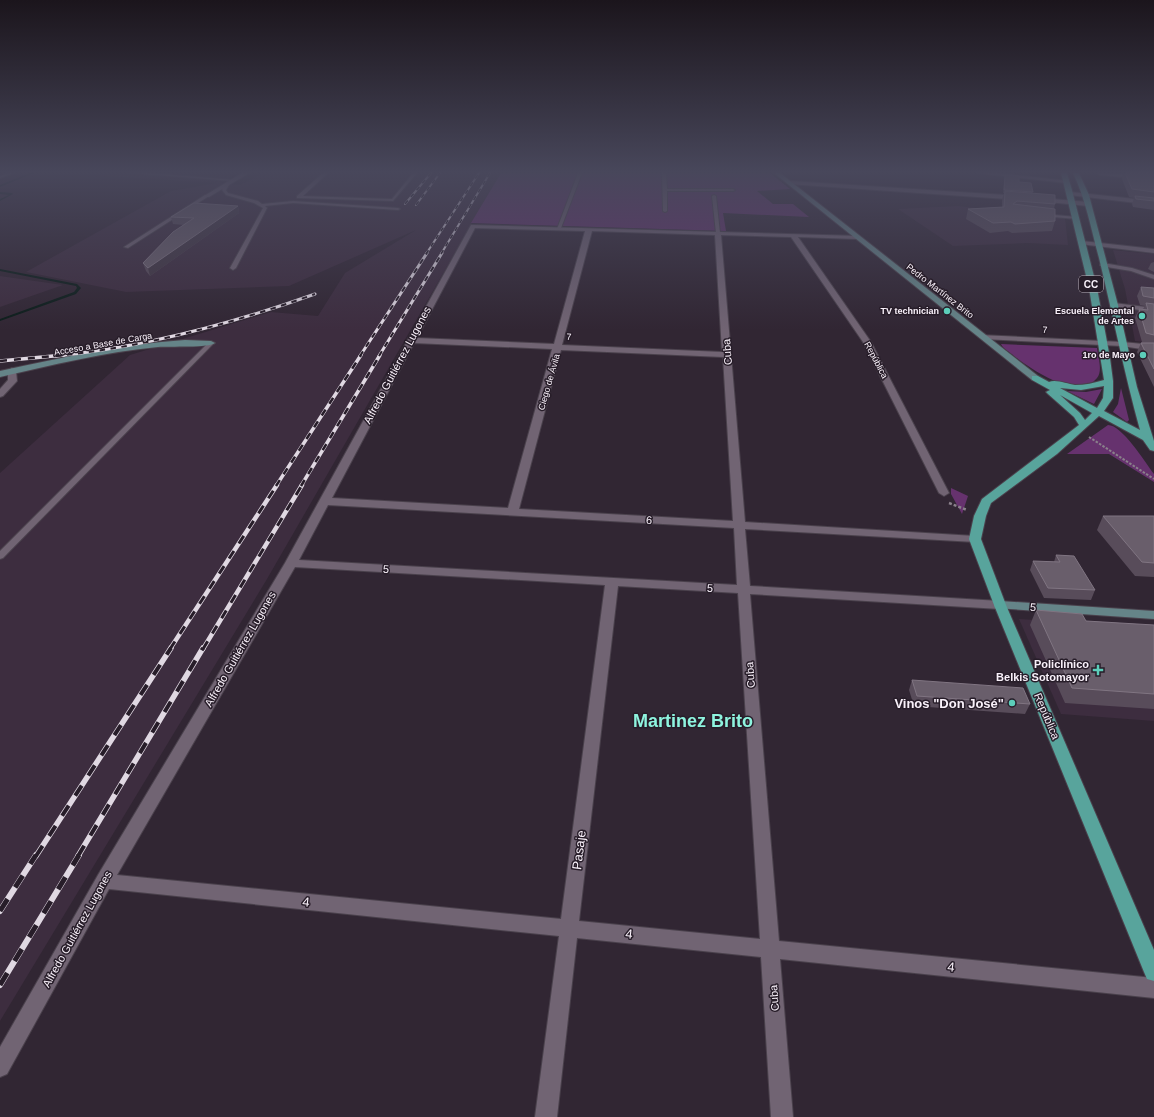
<svg xmlns="http://www.w3.org/2000/svg" width="1154" height="1117" viewBox="0 0 1154 1117" font-family="Arial,sans-serif">
<rect width="100%" height="100%" fill="#312633"/>
<g fill="#3d2d3f">
<path d="M 57,173 L 238,173 L 220,183 L 240,185 L 263,173 L 501,173 L 267,579 L 0,1021 L 0,473 L 130,355 L 271,312 L 318,316 L 345,273 L 416,230 L 289,286 L 126,292 L 26,272 L 171,191 L 217,183 Z"/>
<path d="M 958,206 L 1065,218 L 1068,245 L 1028,243 L 953,246 L 898,209 Z"/>
<path d="M 1113,250 L 1154,254 L 1154,343 L 1135,341 L 1125,289 Z"/>
<path d="M 0,276 L 63,285 L 0,307 Z"/>
<path d="M 1019,619 L 1154,627 L 1154,721 L 1061,714 Z"/>
</g>
<g fill="#66326e">
<path d="M 501,173 L 770,173 L 790,189 L 757,191 L 773,204 L 793,204 L 809,217 L 723,213 L 726,231 L 471,223 Z"/>
<path d="M 1001,344 L 1097,348 C 1098,356 1103,371 1097,378 C 1078,402 1031,369 1014,356 C 1010,352 1003,349 1001,344 Z"/>
<path d="M 1121,388 L 1129,420 L 1127,422 L 1113,412 L 1118,404 Z"/>
<path d="M 1102,389 L 1094,404 L 1067,391 L 1086,392 Z"/>
<path d="M 1108,425 C 1122,425 1145,462 1154,474 L 1154,482 L 1109,454 L 1067,454 Z"/>
<path d="M 951,488 L 968,496 L 962,514 L 951,494 Z"/>
</g>
<g fill="none" stroke-linecap="round" stroke-linejoin="round">
<g fill="#0c1d1a" fill-rule="evenodd">
<path d="M 30,173 L 34,173 L 0,187 L 0,185 Z"/>
<path d="M 0,192 L 12,193 L 13,194 L 0,201 L 0,199 L 9,195 L 0,194 Z"/>
<path d="M 0,269 L 77,284 L 81,288 L 76,294 L 0,321 L 0,319 L 74,292 L 77,288 L 76,286 L 0,271 Z"/>
</g>
<g stroke="#4a414c" stroke-width="2">
<g id="lane">
<path d="M 8,173 L 14,173 L 0,178 L 0,176 Z"/>
<path d="M 129,173 L 150,173 L 235,180 L 233,181 Z"/>
<path d="M 323,173 L 328,173 L 303,196 L 392,199 L 413,173 L 417,173 L 393,201 L 297,198 L 297,196 Z"/>
<path d="M 578,173 L 582,173 L 561,228 L 557,229 Z"/>
<path d="M 662,173 L 666,173 L 667,189 L 733,189 L 735,190 L 733,191 L 667,191 L 667,211 L 665,212 L 663,211 Z"/>
<path d="M 227,182 L 230,183 L 226,190 L 228,193 L 258,201 L 262,204 L 293,201 L 398,208 L 400,209 L 398,210 L 293,203 L 265,206 L 267,208 L 236,268 L 233,270 L 230,268 L 263,208 L 254,203 L 226,195 L 222,190 Z"/>
<path d="M 205,195 L 209,196 L 128,248 L 124,247 Z"/>
<path d="M 714,195 L 716,196 L 720,233 L 718,234 L 716,233 L 712,196 Z"/>
<path d="M 1043,214 L 1077,217 L 1079,218 L 1077,219 L 1041,216 Z"/>
<path d="M 1103,263 L 1132,268 L 1154,275 L 1154,279 L 1131,271 L 1101,266 L 1100,265 Z"/>
<path d="M 1114,303 L 1154,308 L 1154,312 L 1112,306 L 1112,304 Z"/>
<path d="M 209,342 L 214,343 L 3,558 L 0,559 L 0,551 Z"/>
</g>
</g>
<g stroke="#4a414c" stroke-width="2">
<g id="street">
<path d="M 242,173 L 249,173 L 209,197 L 204,196 Z"/>
<path d="M 977,173 L 999,173 L 1069,181 L 1066,183 Z"/>
<path d="M 1097,173 L 1154,176 L 1154,180 L 1100,175 Z"/>
<path d="M 790,181 L 1020,196 L 1023,198 L 1020,200 L 788,184 Z"/>
<path d="M 1071,192 L 1154,201 L 1154,205 L 1069,195 Z"/>
<path d="M 1040,198 L 1088,202 L 1091,204 L 1088,206 L 1038,201 Z"/>
<path d="M 471,225 L 859,236 L 860,237 L 857,239 L 798,237 L 871,342 L 949,493 L 944,496 L 939,493 L 863,342 L 791,237 L 721,235 L 745,522 L 975,536 L 981,539 L 975,542 L 745,529 L 750,586 L 1000,601 L 1005,602 L 1006,605 L 1005,608 L 1000,609 L 750,594 L 779,941 L 1154,978 L 1154,998 L 780,959 L 793,1117 L 771,1117 L 761,957 L 577,938 L 557,1117 L 535,1117 L 559,936 L 109,889 L 7,1074 L 0,1077 L 0,1047 L 98,875 L 285,563 ZM 475,228 L 585,231 L 554,344 L 417,338 ZM 592,231 L 715,235 L 722,352 L 562,345 ZM 414,343 L 552,349 L 508,508 L 332,498 ZM 561,350 L 723,357 L 733,521 L 519,509 ZM 328,505 L 734,528 L 737,585 L 299,560 ZM 295,567 L 605,585 L 561,919 L 117,875 ZM 618,586 L 738,593 L 760,939 L 579,921 Z"/>
<path d="M 1082,241 L 1154,249 L 1154,253 L 1080,244 L 1080,242 Z"/>
<path d="M 980,335 L 1122,342 L 1154,345 L 1154,351 L 1122,346 L 983,339 L 979,337 Z"/>
<path d="M 12,368 L 16,371 L 17,381 L 3,396 L 0,397 L 0,389 L 8,380 L 8,371 Z"/>
</g>
</g>
<g stroke="#4a414c" stroke-width="2">
<g id="secondary">
<path d="M 774,173 L 780,173 L 1038,376 L 1038,380 L 1032,380 Z"/>
<path d="M 185,340 L 211,341 L 215,343 C 210,348 169,346 158,347 C 105,352 52,365 0,377 L 0,371 C 61,358 122,344 185,340 Z"/>
<path d="M 1000,601 L 1154,611 L 1154,619 L 995,608 L 994,605 L 995,602 Z"/>
</g>
</g>
<g stroke="#4a414c" stroke-width="2">
<path id="primary" d="M 1061,173 L 1067,173 L 1072,190 L 1097,288 L 1110,358 L 1113,381 L 1113,398 L 1104,411 L 1140,430 C 1124,373 1113,315 1099,258 C 1091,229 1086,200 1073,173 L 1079,173 L 1089,195 L 1118,305 L 1137,387 L 1154,441 L 1154,451 L 1150,450 L 1143,440 L 1099,416 L 1057,454 L 991,503 L 986,516 L 981,539 L 1006,605 L 1154,950 L 1154,981 L 1147,979 L 1144,972 L 994,605 L 969,539 L 974,516 L 982,499 L 1079,425 L 1074,417 L 1048,394 L 1046,392 L 1050,390 L 1032,380 L 1032,376 L 1038,376 L 1049,382 C 1056,379 1067,384 1075,385 C 1085,385 1094,383 1104,380 L 1089,288 ZM 1104,386 L 1103,398 L 1097,408 L 1060,388 L 1081,390 ZM 1060,395 L 1092,413 L 1085,420 L 1080,413 Z"/>
</g>
<path stroke="#8a808b" stroke-width="2" stroke-dasharray="2.5 1.5" stroke-linecap="butt" d="M 1089,437 L 1154,479"/>
<path stroke="#8a808b" stroke-width="2.5" stroke-dasharray="3 2" stroke-linecap="butt" d="M 949,503 L 967,510"/>
<use href="#lane" fill="#716473" fill-rule="evenodd"/>
<use href="#street" fill="#716473" fill-rule="evenodd"/>
<use href="#secondary" fill="#658488" fill-rule="evenodd"/>
<use href="#primary" fill="#58a49c" fill-rule="evenodd"/>
<g stroke="#e0d8e2" stroke-width="2">
<g id="rail-far5">
<path d="M 405,204 L 431,173"/>
<path d="M 416,205 L 440,173"/>
<path d="M 426,254 L 479,173"/>
<path d="M 441,254 L 490,173"/>
</g>
</g>
<g stroke="#e0d8e2" stroke-width="3">
<g id="rail-far4">
<path d="M 56,356 C 145,347 231,324 315,294"/>
<path d="M 360,356 L 427,253"/>
<path d="M 379,356 L 442,253"/>
</g>
</g>
<g stroke="#e0d8e2" stroke-width="3.5">
<g id="rail-far3">
<path d="M 0,361 L 64,355"/>
<path d="M 276,486 L 361,355"/>
<path d="M 301,486 L 380,355"/>
</g>
</g>
<g stroke="#e0d8e2" stroke-width="4.5">
<g id="rail-far2">
<path d="M 170,649 L 277,485"/>
<path d="M 203,649 L 302,485"/>
</g>
</g>
<g stroke="#e0d8e2" stroke-width="5.5">
<g id="rail-far1">
<path d="M 36,856 L 171,648"/>
<path d="M 78,856 L 203,648"/>
</g>
</g>
<g stroke="#e0d8e2" stroke-width="6">
<g id="rail">
<path d="M 0,911 L 36,855"/>
<path d="M 0,985 L 79,855"/>
</g>
</g>
<use href="#rail-far5" stroke="#271d29" stroke-width="1.5" stroke-dasharray="4.5" stroke-linecap="butt"/>
<use href="#rail-far4" stroke="#271d29" stroke-width="2" stroke-dasharray="5.5" stroke-linecap="butt"/>
<use href="#rail-far3" stroke="#271d29" stroke-width="2.5" stroke-dasharray="7" stroke-linecap="butt"/>
<use href="#rail-far2" stroke="#271d29" stroke-width="3" stroke-dasharray="9" stroke-linecap="butt"/>
<use href="#rail-far1" stroke="#271d29" stroke-width="4" stroke-dasharray="12" stroke-linecap="butt"/>
<use href="#rail" stroke="#271d29" stroke-width="5" stroke-dasharray="14" stroke-linecap="butt"/>
</g>
<g fill="#584c5a">
<path d="M 1123,173 L 1154,173 L 1154,210 L 1133,207 L 1132,204 L 1134,198 L 1129,197 L 1122,179 Z"/>
<path d="M 1005,175 L 1019,182 L 1033,192 L 1032,193 L 1055,204 L 1054,209 L 1055,221 L 1052,231 L 1012,233 L 1008,231 L 990,233 L 966,219 L 968,209 L 1002,207 L 1002,200 L 1004,193 L 1003,193 Z"/>
<path d="M 238,206 L 239,213 L 150,276 L 146,271 L 143,263 L 184,225 L 173,224 L 171,217 Z"/>
<path d="M 1154,262 L 1154,272 L 1148,269 L 1151,263 Z"/>
<path d="M 1141,287 L 1154,288 L 1154,387 L 1137,352 L 1141,343 L 1142,342 L 1135,318 L 1139,309 L 1143,309 L 1145,306 L 1140,305 L 1137,296 Z"/>
<path d="M 1103,516 L 1154,516 L 1154,577 L 1135,576 L 1097,530 Z"/>
<path d="M 1056,555 L 1095,590 L 1091,600 L 1044,598 L 1030,570 L 1033,561 L 1054,562 Z"/>
<path d="M 1036,610 L 1086,621 L 1154,625 L 1154,709 L 1065,703 L 1030,625 Z"/>
<path d="M 912,680 L 1030,704 L 1025,714 L 914,706 L 909,690 Z"/>
</g>
<path fill="#413643" d="M 238,206 L 239,213 L 150,276 L 148,268 Z"/>
<g fill="#695e6b" stroke="#807582">
<path d="M 1125,173 L 1154,173 L 1154,192 L 1132,189 Z"/>
<path d="M 1005,175 L 1019,176 L 1019,182 L 1031,183 L 1033,192 L 1004,190 Z"/>
<path d="M 1005,191 L 1055,195 L 1055,204 L 1017,201 L 1013,204 L 1055,209 L 1055,221 L 1015,224 L 1011,222 L 993,223 L 968,209 L 1004,207 Z"/>
<path d="M 1135,196 L 1154,198 L 1154,201 L 1136,199 Z"/>
<path d="M 194,203 L 238,206 L 148,268 L 143,263 L 173,232 L 194,218 L 171,217 Z"/>
<path d="M 1141,287 L 1154,288 L 1154,298 L 1143,296 Z"/>
<path d="M 1146,303 L 1154,304 L 1154,335 L 1146,333 L 1139,309 L 1148,310 Z"/>
<path d="M 1141,343 L 1154,343 L 1154,369 Z"/>
<path d="M 1103,516 L 1154,516 L 1154,563 L 1142,562 Z"/>
<path d="M 1056,555 L 1074,556 L 1095,590 L 1048,588 L 1033,561 L 1060,562 Z"/>
<path d="M 1036,610 L 1082,614 L 1086,621 L 1154,625 L 1154,694 L 1072,688 Z"/>
<path d="M 912,680 L 1023,688 L 1030,704 L 917,696 Z"/>
</g>
<linearGradient id="sky" x2="0" y2="1"><stop stop-color="#1b151c"/><stop offset="0.52" stop-color="#48475b"/><stop offset="1" stop-color="#48475b" stop-opacity="0"/></linearGradient>
<rect width="1154" height="330" fill="url(#sky)"/>
<g fill="#5cceba" stroke="#271d29" stroke-width="1.5">
<circle cx="947" cy="311" r="4"/>
<circle cx="1142" cy="316" r="4"/>
<circle cx="1143" cy="355" r="4"/>
<path d="M1096 664h4v4h4v4h-4v4h-4v-4h-4v-4h4z"/>
<circle cx="1012" cy="703" r="4"/>
</g>
<g text-anchor="middle" dominant-baseline="central" stroke-width="3" stroke-linejoin="round" paint-order="stroke">
<g font-size="9" fill="#f9f1fa" stroke="#271d29">
<text transform="translate(940 291) rotate(38)">Pedro Martínez Brito</text>
<text transform="translate(1045 330) rotate(3)">7</text>
<text transform="translate(569 337) rotate(3)">7</text>
<text transform="translate(103 344) rotate(-10)">Acceso a Base de Carga</text>
<text transform="translate(876 360) rotate(62)">República</text>
<text transform="translate(549 382) rotate(-74)">Ciego de Ávila</text>
</g>
<g font-size="9" font-weight="bold" fill="#f9f1fa" stroke="#271d29" text-anchor="end">
<text x="939" y="311">TV technician</text>
<text x="1134" y="311">Escuela Elemental<tspan x="1134" dy="10">de Artes</tspan></text>
<text x="1135" y="355">1ro de Mayo</text>
</g>
<rect fill="#271d29" stroke="#bab1bb" stroke-width="1" x="1079" y="276" width="24" height="16" rx="3"/>
<g font-size="10" font-weight="bold" fill="#f9f1fa">
<text x="1091" y="284">CC</text>
</g>
<g font-size="11" fill="#f9f1fa" stroke="#271d29">
<text transform="translate(727 352) rotate(-94)">Cuba</text>
<text transform="translate(397 365) rotate(-62)">Alfredo Guitiérrez Lugones</text>
<text transform="translate(649 520) rotate(4)">6</text>
<text transform="translate(386 569) rotate(3)">5</text>
<text transform="translate(710 588) rotate(3)">5</text>
<text transform="translate(1033 607) rotate(4)">5</text>
<text transform="translate(240 649) rotate(-60)">Alfredo Guitiérrez Lugones</text>
<text transform="translate(750 675) rotate(-94)">Cuba</text>
<text transform="translate(1047 716) rotate(67)">República</text>
<text transform="translate(77 929) rotate(-61)">Alfredo Guitiérrez Lugones</text>
<text transform="translate(774 998) rotate(-94)">Cuba</text>
</g>
<g font-size="11" font-weight="bold" fill="#f9f1fa" stroke="#271d29" text-anchor="end">
<text x="1089" y="664">Policlínico<tspan x="1089" dy="13">Belkis Sotomayor</tspan></text>
</g>
<g font-size="13" font-weight="bold" fill="#f9f1fa" stroke="#271d29" text-anchor="end">
<text x="1004" y="703">Vinos "Don José"</text>
</g>
<g font-size="13" fill="#f9f1fa" stroke="#271d29">
<text transform="translate(579 850) rotate(-83)">Pasaje</text>
<text transform="translate(306 902) rotate(6)">4</text>
<text transform="translate(629 934) rotate(6)">4</text>
<text transform="translate(951 967) rotate(6)">4</text>
</g>
<g font-size="18" font-weight="bold" fill="#8ef4df" stroke="#271d29">
<text x="693" y="721">Martinez Brito</text>
</g>
</g>
</svg>
